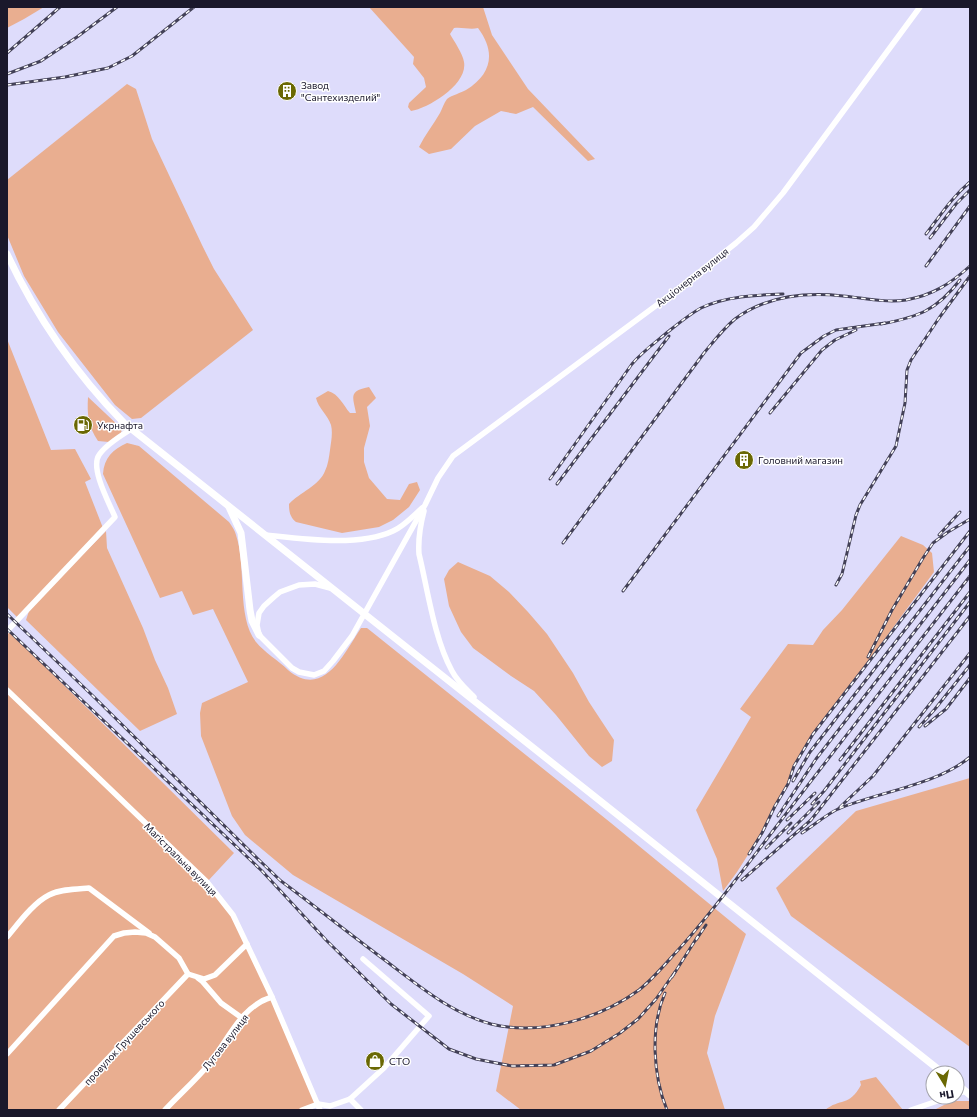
<svg xmlns="http://www.w3.org/2000/svg" width="977" height="1117" viewBox="0 0 977 1117" font-family="Commissioner,sans-serif">
<rect width="100%" height="100%" fill="#dedcfb"/>
<g fill="#e9ae90">
<path d="M 7,7 L 44,7 L 24,19 L 7,28 Z"/>
<path d="M 369,7 L 483,7 L 492,35 L 528,89 L 595,159 L 588,161 L 533,107 L 516,114 L 501,111 L 475,126 L 451,149 L 429,154 L 419,147 C 425,135 433,125 440,113 C 442,109 444,103 447,99 C 452,95 461,93 466,90 C 492,74 496,52 478,28 C 470,30 463,27 454,28 L 450,34 C 454,41 463,54 464,62 C 468,84 429,108 411,111 L 408,107 L 409,103 L 426,87 L 424,78 L 413,64 L 414,57 Z"/>
<path d="M 127,84 L 136,89 L 152,139 L 202,245 L 214,269 L 253,330 L 141,418 L 132,419 L 115,405 L 58,332 L 24,276 L 7,235 L 7,180 Z"/>
<path d="M 7,339 L 51,450 L 75,449 L 91,479 L 85,482 L 103,528 L 18,618 L 7,607 Z"/>
<path d="M 369,387 L 376,398 L 367,407 L 370,426 L 364,448 L 364,462 L 369,478 L 387,499 L 400,500 L 409,484 L 417,482 L 420,490 L 409,507 L 393,520 L 379,527 L 342,533 L 296,522 C 290,517 289,512 289,504 C 299,493 320,485 325,471 C 328,465 329,457 330,450 C 331,442 333,433 331,425 C 328,415 318,408 316,398 L 328,391 C 339,394 343,405 350,413 L 356,413 C 353,397 348,391 369,387 Z"/>
<path d="M 88,397 L 121,428 C 124,435 114,438 109,442 L 98,441 C 88,426 87,414 88,397 Z"/>
<path d="M 127,443 L 139,446 L 229,522 C 232,526 235,531 236,535 C 247,567 236,616 256,642 C 264,652 279,661 288,670 C 324,700 344,653 361,628 L 367,628 L 611,823 L 746,934 L 715,1016 L 707,1053 L 725,1110 L 521,1110 L 496,1091 L 513,1006 L 463,974 L 293,875 L 245,835 L 232,816 L 201,736 L 200,713 L 202,703 L 248,682 L 213,609 L 193,615 L 182,591 L 160,598 L 103,474 C 104,458 113,449 127,443 Z"/>
<path d="M 106,531 L 107,548 L 143,628 L 155,660 L 168,688 L 177,714 L 140,731 L 26,620 L 30,608 Z"/>
<path d="M 901,536 L 923,545 L 932,553 L 934,572 L 856,678 L 813,734 L 794,766 L 788,784 L 775,806 L 762,833 L 737,872 L 723,891 L 717,859 L 696,810 L 751,717 L 740,709 L 788,644 L 813,645 L 823,630 L 842,610 Z"/>
<path d="M 458,562 L 490,576 L 509,592 L 528,612 L 547,634 L 573,673 L 589,702 L 614,740 L 612,761 L 602,767 L 589,756 L 556,715 L 534,691 L 511,676 L 473,648 L 461,632 L 449,606 L 444,579 L 449,570 Z"/>
<path d="M 8,630 L 234,853 L 207,882 L 233,915 L 318,1104 L 302,1110 L 7,1110 Z"/>
<path d="M 970,778 L 970,1047 L 791,916 L 776,888 L 856,811 Z"/>
<path d="M 876,1077 L 903,1110 L 825,1110 C 840,1098 849,1107 861,1085 L 860,1081 Z"/>
<path d="M 955,1101 L 970,1101 L 970,1110 L 934,1110 L 944,1105 Z"/>
</g>
<g fill="none" stroke-linecap="round" stroke-linejoin="round">
<g stroke="#fff" stroke-width="5.5">
<path d="M 424,511 C 420,526 418,539 419,554 C 428,591 434,638 452,671 C 457,681 466,689 474,697"/>
<path d="M 266,535 C 303,539 359,547 393,531 C 404,526 413,516 422,508"/>
<path d="M 330,588 L 315,584 L 299,585 L 280,592 L 274,597 L 264,606 L 259,613 L 257,625 L 259,635 L 292,668 L 299,672 L 314,675 L 324,671 L 333,661 L 352,636 L 425,505 L 438,478 L 453,456 L 677,290 L 736,243 L 754,227 L 783,193 L 920,7"/>
<path d="M 7,631 L 115,517 C 109,503 90,468 99,455 C 106,444 121,436 131,429"/>
<path d="M 7,690 L 207,882 L 233,915 L 272,997 L 320,1110"/>
<path d="M 7,937 C 18,924 33,903 49,895 C 61,889 76,889 89,888 L 149,933"/>
<path d="M 198,978 L 202,981 L 221,1003 L 242,1018"/>
<path d="M 7,1054 L 114,936 L 124,933 L 135,932 L 146,933 L 155,937 L 179,958 L 188,974 L 204,979 L 215,975 L 247,944"/>
<path d="M 957,1094 L 966,1091"/>
<path d="M 350,1099 L 361,1110"/>
<path d="M 318,1104 L 330,1106 L 350,1099 L 384,1068 L 429,1016 L 363,959"/>
<path d="M 59,1110 L 188,974"/>
<path d="M 165,1110 C 180,1094 196,1080 210,1063 C 228,1040 241,1006 272,997"/>
<path d="M 302,1110 L 318,1104"/>
<path d="M 911,1110 L 949,1097"/>
</g>
<g stroke="#fff" stroke-width="7">
<path d="M 7,254 C 36,316 76,374 124,423 L 943,1073"/>
<path d="M 229,507 L 241,533 L 250,610 L 252,621 L 259,635"/>
<path d="M 957,1084 L 970,1095"/>
</g>
<g stroke="#434157" stroke-width="3">
<g id="rail">
<path d="M 7,53 L 60,7"/>
<path d="M 7,74 L 41,61 L 77,37 L 117,7"/>
<path d="M 7,85 L 65,77 L 108,68 L 132,56 L 194,7"/>
<path d="M 926,234 C 940,216 952,197 970,182"/>
<path d="M 930,238 L 956,204 L 970,190"/>
<path d="M 926,266 L 970,206"/>
<path d="M 881,324 C 918,317 936,311 960,280"/>
<path d="M 770,413 L 822,350 L 835,340 L 856,330"/>
<path d="M 550,479 L 632,364 C 643,351 656,342 669,331 C 679,323 690,314 701,308 C 726,296 756,295 783,294"/>
<path d="M 557,484 L 669,336"/>
<path d="M 939,535 L 960,512"/>
<path d="M 563,543 L 704,353 C 714,341 723,329 735,319 C 766,296 806,292 843,296 C 864,298 885,303 906,300 C 933,295 950,284 970,266"/>
<path d="M 836,585 L 842,574 L 856,515 L 860,505 L 896,446 L 905,403 L 907,370 L 911,360 L 939,318 L 970,276"/>
<path d="M 623,591 L 801,353 L 824,336 L 836,330 L 885,323"/>
<path d="M 7,614 L 92,695 L 260,861 L 281,881 C 316,907 351,935 386,961 C 419,986 451,1013 491,1024 C 541,1036 599,1019 639,990 C 654,978 666,963 679,949 C 715,909 746,866 779,823 C 842,740 906,659 970,576"/>
<path d="M 7,629 L 262,871 L 326,940 L 391,1004 L 449,1049 L 476,1059 L 512,1066 L 554,1065 L 591,1051 L 620,1033 L 638,1019 L 656,999 L 675,972"/>
<path d="M 868,657 L 892,610 L 923,558 L 933,543 L 948,532 L 970,519"/>
<path d="M 925,726 L 946,709 L 970,678"/>
<path d="M 919,727 L 935,709 L 970,665"/>
<path d="M 840,760 L 970,592"/>
<path d="M 793,781 L 810,752 L 970,546"/>
<path d="M 812,804 L 824,791 L 970,602"/>
<path d="M 840,807 L 873,776 L 970,653"/>
<path d="M 778,816 L 816,759 L 970,560"/>
<path d="M 787,820 L 815,793"/>
<path d="M 788,833 L 819,802"/>
<path d="M 802,833 C 813,826 827,814 838,809 C 878,792 937,785 970,757"/>
<path d="M 766,848 L 791,823"/>
<path d="M 749,854 L 762,833 L 775,806 L 788,784 L 794,766 L 813,734 L 970,531"/>
<path d="M 742,880 L 811,820 L 970,616"/>
<path d="M 696,940 L 706,925"/>
<path d="M 672,977 L 698,936"/>
<path d="M 665,993 C 650,1027 653,1076 667,1110"/>
</g>
</g>
<use href="#rail" stroke="#fff" stroke-width="1.5" stroke-dasharray="4.5" stroke-linecap="butt"/>
</g>
<defs>
<g id="building-disc" transform="scale(1)"><circle r="9.5" fill="#6a6803" stroke="#fff"/><path d="M-4-6H4V6H1V3H-1V6H-4ZM-2.5-4.3h1.7v1.8h-1.7ZM.8-4.3h1.7v1.8H.8ZM-2.5-1h1.7V.8h-1.7ZM.8-1h1.7V.8H.8Z" fill="#fff"/></g>
<g id="fuel-disc" transform="scale(1)"><circle r="9.5" fill="#6a6803" stroke="#fff"/><path d="M-5.5-6h7V0h2V4h1.3V-2.5L3-4.5l.8-.8L6-3V5H2.5V1h-1V6h-7ZM-4.2-4.7v3.2H.2V-4.7Z" fill="#fff"/></g>
<g id="shop-disc" transform="scale(1)"><circle r="9.5" fill="#6a6803" stroke="#fff"/><path d="M-5-2.5h2.3a2.7 3.5 0 0 1 5.4 0H5L5.5 6h-11ZM-1.5-2.5h3a1.5 2.3 0 0 0-3 0Z" fill="#fff"/></g>
</defs>
<g fill-rule="evenodd">
<use href="#building-disc" x="287" y="91"/>
<use href="#fuel-disc" x="83" y="425"/>
<use href="#building-disc" x="744" y="460"/>
<use href="#shop-disc" x="375" y="1061"/>
</g>
<g text-anchor="middle" dominant-baseline="central" stroke-width="3" stroke-linejoin="round" paint-order="stroke">
<g font-size="10" fill="#1a182b" stroke="#fff" text-anchor="start">
<text x="301" y="85">Завод<tspan x="301" dy="12">"Сантехизделий"</tspan></text>
<text x="97" y="425">Укрнафта</text>
<text x="758" y="460">Головний магазин</text>
<text x="389" y="1061">СТО</text>
</g>
<g font-size="10" fill="#1a182b" stroke="#fff">
<text transform="translate(692 277) rotate(-38)">Акціонерна вулиця</text>
<text transform="translate(181 859) rotate(45)">Магістральна вулиця</text>
<text transform="translate(124 1042) rotate(-47)">провулок Грушевського</text>
<text transform="translate(225 1042) rotate(-52)">Лугова вулиця</text>
</g>
</g>
<rect width="977" height="1117" fill="none" stroke="#1a182b" stroke-width="16"/>
<g transform="translate(945 1085) rotate(170)"><circle r="19" fill="#ffffff" stroke="#a3a3aa"/>
<path d="M0-3L7 15L0 10L-7 15Z" fill="#6a6803"/>
<text y="-6" font-size="11" font-weight="bold" text-anchor="middle" fill="#1a182b">Пн</text>
</g>
</svg>
